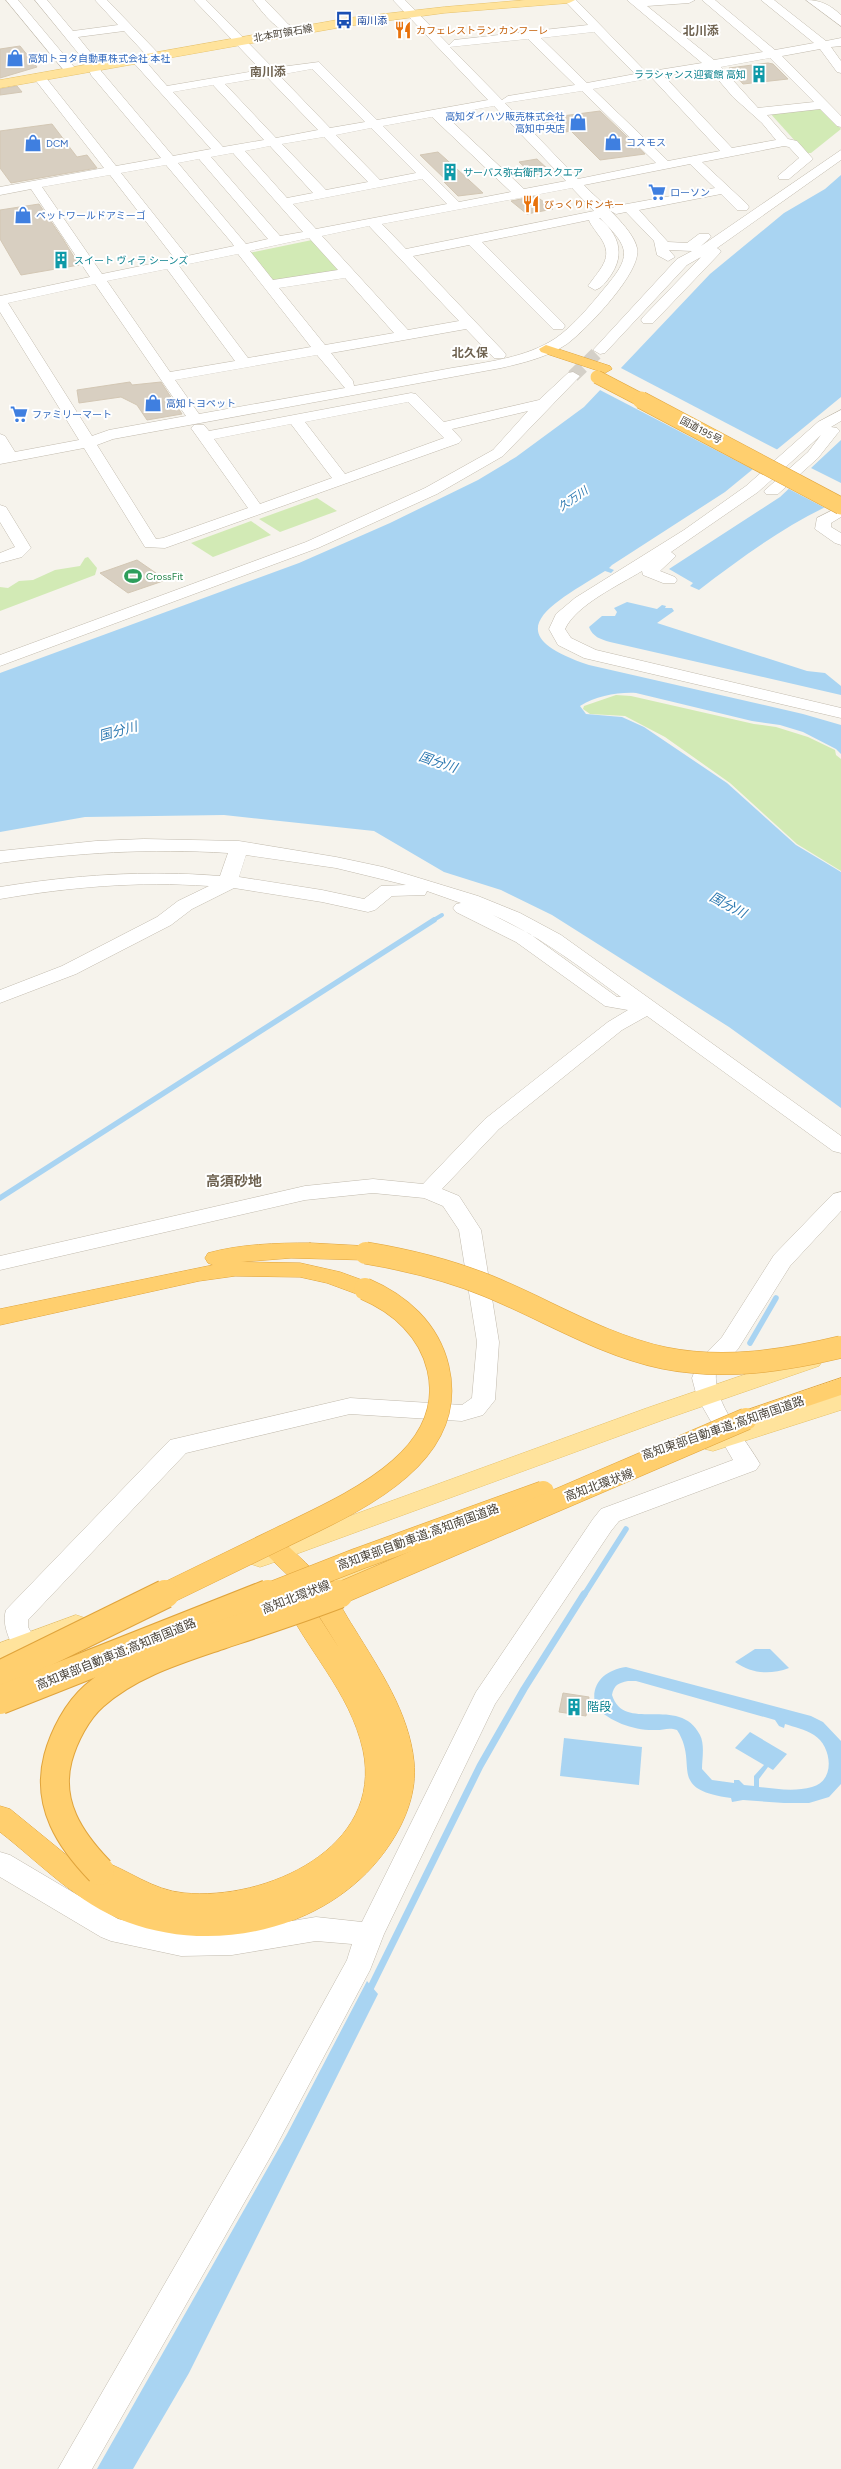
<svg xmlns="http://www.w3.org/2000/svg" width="841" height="2469" viewBox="0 0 841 2469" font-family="Figtree,'Noto Sans JP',sans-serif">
<rect width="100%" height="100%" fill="#f6f3ec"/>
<g fill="#d2eab5">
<path d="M 822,109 L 841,129 L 811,153 L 806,153 L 769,112 Z"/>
<path d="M 312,240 L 339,270 L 272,281 L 249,253 Z"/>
<path d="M 317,498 L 337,511 L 280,532 L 259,519 Z"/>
<path d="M 251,521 L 271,535 L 213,557 L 191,543 Z"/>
<path d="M 88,557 L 97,568 L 95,575 L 0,611 L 0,587 L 8,588 L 19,581 L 33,580 L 55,570 L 80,566 L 85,558 Z"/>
<path d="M 616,695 L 631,696 L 754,724 L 776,727 L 808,737 L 835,750 L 836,755 L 841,759 L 841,871 L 797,844 L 730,783 L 665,737 L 625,716 L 590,714 L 583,709 L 584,706 Z"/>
</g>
<g fill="#a9d4f2" fill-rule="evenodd">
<path d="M 841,175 L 841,397 L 725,492 L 612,565 L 609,568 L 614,570 L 611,573 L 605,571 C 552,604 493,633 589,665 L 803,714 L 841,725 L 841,754 L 836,749 L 803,732 L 780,725 L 752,721 L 636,693 C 618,692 596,696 580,706 L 586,714 L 622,717 L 644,727 L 727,783 L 796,845 L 841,872 L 841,1108 L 729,1027 L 552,915 L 501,890 L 444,872 L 374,831 L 224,815 L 85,817 L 0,832 L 0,673 L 299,563 L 390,523 L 478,480 L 516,457 L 584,407 L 710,274 L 784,213 L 825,189 Z"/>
<path d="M 841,440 L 841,500 C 791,521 742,557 699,590 L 690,586 L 693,583 L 669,569 L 780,497 Z"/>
<path d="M 627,602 L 657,609 L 662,605 L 666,606 L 665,608 L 672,608 L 674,611 L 657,623 L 807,671 L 825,673 L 841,686 L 841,695 L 610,642 C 600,639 593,637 589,627 L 602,616 L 615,616 L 617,612 L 614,608 Z"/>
<path d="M 755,1649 L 770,1649 L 789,1668 C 770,1675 752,1674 735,1662 Z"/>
<path d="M 626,1667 L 811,1716 L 823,1722 L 841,1741 L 841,1784 L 829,1797 L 809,1803 L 784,1803 L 743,1800 L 732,1802 L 731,1798 C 665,1789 700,1765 677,1730 C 669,1727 664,1730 656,1730 C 635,1731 610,1722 596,1707 C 589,1685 604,1670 626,1667 ZM 628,1681 L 636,1681 L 775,1720 L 779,1726 L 784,1728 L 785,1724 C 794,1727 805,1729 814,1735 C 832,1746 836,1781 812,1787 C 795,1792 776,1789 759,1787 L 759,1779 L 768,1767 L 773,1770 L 787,1754 L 750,1732 L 735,1748 L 764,1765 L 754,1776 L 754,1786 L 744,1785 L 739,1780 L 734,1780 L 734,1783 L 712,1780 L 702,1769 C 702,1759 705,1745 700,1735 C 679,1694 624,1734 612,1695 C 614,1685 618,1683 628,1681 Z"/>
<path d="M 564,1738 L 642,1747 L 639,1785 L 560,1776 Z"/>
<path d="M 367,1981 L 378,1994 L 189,2373 L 133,2469 L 97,2469 L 287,2134 Z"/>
</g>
<g fill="#f6f3ec">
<path d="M 619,367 L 778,450 L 754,470 L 598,389 Z"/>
<path d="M 809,467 L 841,483 L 841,503 L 827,509 L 787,488 Z"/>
</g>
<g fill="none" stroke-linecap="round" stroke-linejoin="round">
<path stroke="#a9d4f2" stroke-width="4" d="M 432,921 L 442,915"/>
<g stroke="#a9d4f2" stroke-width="5.5">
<path d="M 0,1198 L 434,920"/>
<path d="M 750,1343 L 776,1298"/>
<path d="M 584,1595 L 626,1529"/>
</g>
<path stroke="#a9d4f2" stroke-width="7" d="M 368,1993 L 480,1766 L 524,1689 L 584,1594"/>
</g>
<g fill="#d8cfc1" stroke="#d3c7b4">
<path d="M 20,46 L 37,67 L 0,78 L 0,49 Z"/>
<path d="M 768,63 L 773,64 L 788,79 L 743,84 L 729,68 Z"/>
<path d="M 17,86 L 22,92 L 0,95 L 0,89 Z"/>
<path d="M 600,111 L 645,154 L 600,160 L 571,131 L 553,134 L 539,119 Z"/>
<path d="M 52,124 L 77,157 L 87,155 L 97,168 L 11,183 L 0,168 L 0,131 Z"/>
<path d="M 438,152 L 457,169 L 483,193 L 458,196 L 444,182 L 448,182 L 420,155 Z"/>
<path d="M 537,159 L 551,172 L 533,175 L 519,162 Z"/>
<path d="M 536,196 L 553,209 L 527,214 L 511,201 Z"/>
<path d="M 39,204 L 63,239 L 79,265 L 21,275 L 0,239 L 0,210 Z"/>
<path d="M 130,382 L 132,385 L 161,382 L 182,414 L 147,420 L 137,405 L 121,397 L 79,403 L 77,390 Z"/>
<path d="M 137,560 L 166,580 L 128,593 L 100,573 Z"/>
<path d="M 563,1693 L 589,1697 L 586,1716 L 559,1712 Z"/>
</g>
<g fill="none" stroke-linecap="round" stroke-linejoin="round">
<path stroke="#d4d0c8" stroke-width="13" stroke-dasharray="13 6" stroke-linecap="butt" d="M 573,376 L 600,350"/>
<g stroke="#c2bbae" stroke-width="1">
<g id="minor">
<path d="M 6,0 L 18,0 L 75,68 L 77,71 L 75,74 L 67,74 Z"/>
<path d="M 35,0 L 47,0 L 73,31 L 118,25 L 95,0 L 107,0 L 158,53 L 160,56 L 158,59 L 150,59 L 124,31 L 78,37 L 99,63 L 101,71 L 173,156 L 211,149 L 133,62 L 131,59 L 133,56 L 141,56 L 167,86 L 261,70 L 194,0 L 206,0 L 273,68 L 319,62 L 377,120 L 488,100 L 393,0 L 405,0 L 449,45 L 454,40 L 588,25 L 564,0 L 576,0 L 646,72 L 702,63 L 627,0 L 695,0 L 689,3 L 647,6 L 714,60 L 763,52 L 702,0 L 715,0 L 775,50 L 814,43 L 761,0 L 774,0 L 826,41 L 841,38 L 841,46 L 831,47 L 841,61 L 841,73 L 837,72 L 820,49 L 782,56 L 841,116 L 841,127 L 837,126 L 820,109 L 767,115 L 788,139 L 797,141 L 813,159 L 789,179 L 779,179 L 778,176 L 799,158 L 789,147 L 784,146 L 702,162 L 747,204 L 749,207 L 747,210 L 737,210 L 721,194 L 639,210 L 668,242 L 687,243 L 699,234 L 709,234 L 711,237 L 701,246 L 841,150 L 841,160 L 717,248 L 721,251 L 719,254 L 653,323 L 643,323 L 641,320 L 643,317 L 701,257 L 687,265 L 605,353 L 600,354 L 593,350 L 677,259 L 692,251 L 669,250 L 675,257 L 668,261 L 657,255 L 654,241 L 626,212 L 616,214 L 609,210 L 616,206 L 715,188 L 690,164 L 584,185 C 598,200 633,228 637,248 C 643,271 586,330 567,344 C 548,357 523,363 501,368 L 113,439 L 97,445 L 156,539 L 163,538 L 248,508 L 191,428 L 194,425 L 204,425 L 209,431 L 411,393 L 416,394 L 444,422 L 539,400 L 568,373 L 573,372 L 580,376 L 503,456 L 437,494 L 318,548 L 0,666 L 0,655 L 306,542 L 425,488 L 493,450 L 528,411 L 452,429 L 462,440 L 459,443 L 165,548 L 145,547 L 84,448 L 0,464 L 0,434 L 5,436 L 15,452 L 79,440 L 0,312 L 0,296 L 90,277 L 31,189 L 0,195 L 0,187 L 104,168 L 33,77 L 35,74 L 43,74 L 116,166 L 161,158 L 91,75 L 87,64 ZM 594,32 L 635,74 L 587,83 L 541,38 ZM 528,39 L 575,85 L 508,96 L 502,100 L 450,47 ZM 770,58 L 814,102 L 758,108 L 721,67 ZM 312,69 L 365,122 L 330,128 L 279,75 ZM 709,69 L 733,97 L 762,123 L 776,140 L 732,148 L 664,76 ZM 267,77 L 318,130 L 276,138 L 225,84 ZM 652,78 L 720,151 L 668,161 L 593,89 ZM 213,85 L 264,140 L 223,147 L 173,92 ZM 582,91 L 656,163 L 578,179 L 505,103 ZM 494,106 L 566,181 L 524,189 L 445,115 ZM 432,117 L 511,192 L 459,202 L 383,126 ZM 371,128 L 416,173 L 380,180 L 336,135 ZM 324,137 L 368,182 L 326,190 L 282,144 ZM 270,146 L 313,193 L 287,198 L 245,151 ZM 233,153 L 303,232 L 280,236 L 211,157 ZM 199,159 L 268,239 L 246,244 L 178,163 ZM 166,165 L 232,243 L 234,246 L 187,256 L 121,173 ZM 110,175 L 175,259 L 102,274 L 42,187 ZM 422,179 L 447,204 L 316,229 L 293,204 ZM 572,188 L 594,211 L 406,249 L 382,224 ZM 599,218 L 600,218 C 631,249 632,256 603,290 C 589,307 574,325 556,338 C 526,358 487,362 452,368 C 420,374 387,380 354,386 L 353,381 L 331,353 L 466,329 L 494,358 L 504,358 L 506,355 L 504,352 L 413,256 L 469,245 L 553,329 L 563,329 L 565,326 L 563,323 L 482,242 L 589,220 C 590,224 594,228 597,233 C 616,256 602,266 588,286 L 595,290 C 602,288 606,282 611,275 C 625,254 619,234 599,218 ZM 369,226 L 459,321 L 408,330 L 322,236 ZM 309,238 L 338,270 L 273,280 L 250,251 ZM 238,254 L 311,347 L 248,358 L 179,266 ZM 167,269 L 235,361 L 170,372 L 107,281 ZM 345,278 L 394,333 L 325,345 L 279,288 ZM 95,284 L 186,416 L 109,430 L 92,436 L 8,303 ZM 317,355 L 345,388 L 199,414 L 175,380 ZM 408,402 L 444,438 L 345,474 L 305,422 ZM 291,424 L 332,478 L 260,504 L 214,439 Z"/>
<path d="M 253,0 L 265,0 L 288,24 L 297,30 L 297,34 C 282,38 261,11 253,0 Z"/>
<path d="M 806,0 C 821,0 830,5 841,15 L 841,26 Z"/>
<path d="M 841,410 L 841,421 L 831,427 L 837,428 L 840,431 L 837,434 L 818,458 L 778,494 L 766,494 L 764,491 L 808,452 L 821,435 L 758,492 L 671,552 L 676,556 L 660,571 L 675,577 L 677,580 L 675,583 L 663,583 L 643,575 L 642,571 C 619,585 576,605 565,629 L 571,638 L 596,650 L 841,708 L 841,718 L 584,658 L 558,645 L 549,629 L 556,614 L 575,598 L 684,530 L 746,486 L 818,422 Z"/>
<path d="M 0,505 L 6,507 L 31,548 L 22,557 L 0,563 L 0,553 L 15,547 L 0,522 Z"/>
<path d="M 841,506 L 841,517 L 831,523 L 831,527 L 841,533 L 841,545 L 835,543 L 815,529 L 817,518 Z"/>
<path d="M 144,839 L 239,841 L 336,857 L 383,867 L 478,896 L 520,913 L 561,935 L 841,1136 L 841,1153 L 833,1151 L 647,1016 L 622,1030 L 499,1129 L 442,1189 L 459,1196 L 481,1230 L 499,1342 L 495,1400 L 483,1415 L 462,1421 L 350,1414 L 186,1453 L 28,1620 L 28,1627 L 48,1662 L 44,1669 L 35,1672 L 26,1669 C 16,1652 0,1629 6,1610 L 170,1440 L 350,1398 L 462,1405 L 472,1398 L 477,1342 L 459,1230 L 443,1206 L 424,1198 L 373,1193 L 305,1200 L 0,1270 L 0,1256 L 305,1186 L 373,1179 L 423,1184 L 485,1119 L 608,1022 L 628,1010 L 605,1006 L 516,942 L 456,912 L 453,908 L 456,904 L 461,903 L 427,891 L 425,895 L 392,896 L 375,910 L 368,912 L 322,902 L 234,888 L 192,909 L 171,925 L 76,974 L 0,1003 L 0,990 L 62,966 L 157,917 L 178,901 L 209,886 C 138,881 70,887 0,899 L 0,887 C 74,875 146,870 220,876 L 228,853 C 151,848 76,853 0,863 L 0,851 L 96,841 ZM 246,855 L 336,868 L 406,885 L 381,886 L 364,899 L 322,890 L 239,877 ZM 493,915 C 540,936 580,967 621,997 L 617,997 L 530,934 Z"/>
<path d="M 841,1192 L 841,1211 L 790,1266 L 738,1349 L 716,1373 C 713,1403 746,1439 760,1464 L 756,1470 L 619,1521 L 611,1531 L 495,1704 L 384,1934 L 370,1970 L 272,2154 L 92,2469 L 58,2469 L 250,2136 L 347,1960 L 352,1944 L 316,1941 L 232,1955 L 181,1956 L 111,1941 L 101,1937 L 0,1877 L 0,1852 L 10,1855 L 118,1919 L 155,1928 L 181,1932 L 232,1931 L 316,1917 L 362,1922 L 476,1692 L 593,1519 L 601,1509 L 733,1460 L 697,1397 L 692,1378 L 698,1362 L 722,1337 L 774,1255 L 833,1194 Z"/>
</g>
</g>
<g stroke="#e6c16a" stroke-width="1">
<g id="major">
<path d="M 526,0 L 575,0 L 569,3 L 444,13 L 348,26 L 0,88 L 0,80 L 348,18 L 444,7 Z"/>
<path d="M 811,1352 L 819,1354 L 823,1360 L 819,1366 L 663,1420 L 269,1564 L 260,1567 L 251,1564 L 248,1558 L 251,1552 L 647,1408 Z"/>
<path d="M 841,1393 L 841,1410 L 713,1451 L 705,1449 L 701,1443 L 705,1437 Z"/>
<path d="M 377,1558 L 386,1560 L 389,1567 L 386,1574 L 313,1600 L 304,1598 L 300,1591 L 304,1584 Z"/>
<path d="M 76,1615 L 85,1618 L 89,1625 L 85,1632 L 0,1663 L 0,1643 Z"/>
</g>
</g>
<g stroke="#e0a43c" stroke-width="1">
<g id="highway">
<path d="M 546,345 L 610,366 L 612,369 L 605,373 L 541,352 L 539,349 Z"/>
<path d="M 310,1243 L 366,1246 L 374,1248 L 377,1253 L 374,1258 L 366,1260 L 291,1258 L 241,1262 L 300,1263 L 340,1272 L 373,1284 L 376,1289 L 373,1294 L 365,1297 L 327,1283 L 300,1277 L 235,1276 L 199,1281 L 0,1325 L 0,1309 L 213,1265 L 208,1263 L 205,1258 L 208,1253 C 241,1244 276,1243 310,1243 Z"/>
<path d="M 841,1378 L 841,1395 L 746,1427 L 738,1425 L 734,1419 L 738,1413 Z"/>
<path d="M 278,1542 L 287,1545 C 299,1557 312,1568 324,1581 C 336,1595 344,1613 354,1628 C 379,1669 409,1712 414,1762 C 417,1791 406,1820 390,1844 C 335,1928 218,1956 127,1922 C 77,1903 41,1864 0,1832 L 0,1806 L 10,1809 L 86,1871 L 90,1863 L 100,1860 C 129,1870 152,1890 184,1893 C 266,1901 384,1848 363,1750 C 350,1691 305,1649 281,1595 L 285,1588 L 294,1586 L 300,1587 L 269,1557 L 266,1551 L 269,1545 ZM 306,1595 L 339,1648 L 310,1603 Z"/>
</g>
</g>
<use href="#minor" fill="#fff" fill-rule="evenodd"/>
<use href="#major" fill="#ffe39c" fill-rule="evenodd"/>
<use href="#highway" fill="#ffcf6e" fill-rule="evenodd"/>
<g stroke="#e0a43c" stroke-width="14" stroke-linecap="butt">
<path id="highway-bridge-far3" d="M 597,377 L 643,401"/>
</g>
<g stroke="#e0a43c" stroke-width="18" stroke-linecap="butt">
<path id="highway-bridge-far2" d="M 641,400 L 841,506"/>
</g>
<g stroke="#e0a43c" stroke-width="23" stroke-linecap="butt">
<g id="highway-bridge-far1">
<path d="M 366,1253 C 408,1260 449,1270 488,1286 C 547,1310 602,1345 664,1358 C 723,1370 783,1361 841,1347"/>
<path d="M 163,1595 C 202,1576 241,1557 280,1538 C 345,1506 460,1460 438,1368 C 429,1330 400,1304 365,1289"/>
<path d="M 266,1595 L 358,1559 L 543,1492"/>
<path d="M 336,1595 L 746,1419"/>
</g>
</g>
<g stroke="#e0a43c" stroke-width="30" stroke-linecap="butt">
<g id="highway-bridge">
<path d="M 0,1675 L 165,1594"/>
<path d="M 0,1700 L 268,1594"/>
<path d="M 100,1871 C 70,1840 46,1804 58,1758 C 64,1736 77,1711 94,1696 C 130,1664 177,1650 221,1635 C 260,1622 300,1609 339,1594"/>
</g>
</g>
<use href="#highway-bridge-far3" stroke="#ffcf6e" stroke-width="13"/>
<use href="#highway-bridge-far2" stroke="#ffcf6e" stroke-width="17"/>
<use href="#highway-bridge-far1" stroke="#ffcf6e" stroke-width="22"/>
<use href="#highway-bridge" stroke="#ffcf6e" stroke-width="28"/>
</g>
<defs>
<g id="bus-bare" transform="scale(1.38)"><path d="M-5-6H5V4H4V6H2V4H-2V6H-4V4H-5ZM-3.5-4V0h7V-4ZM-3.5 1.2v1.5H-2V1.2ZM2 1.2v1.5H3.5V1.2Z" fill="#1a4fb4" stroke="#fff" stroke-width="2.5" paint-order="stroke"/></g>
<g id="restaurant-bare" transform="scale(1.38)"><path d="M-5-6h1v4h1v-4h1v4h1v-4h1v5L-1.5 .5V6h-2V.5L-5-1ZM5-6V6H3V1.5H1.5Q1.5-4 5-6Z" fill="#e8710a" stroke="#fff" stroke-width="2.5" paint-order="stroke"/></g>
<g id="shop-bare" transform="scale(1.38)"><path d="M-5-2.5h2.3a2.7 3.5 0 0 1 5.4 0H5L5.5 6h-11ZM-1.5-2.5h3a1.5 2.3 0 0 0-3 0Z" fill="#3f7fe0" stroke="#fff" stroke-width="2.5" paint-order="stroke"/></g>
<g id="building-bare" transform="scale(1.38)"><path d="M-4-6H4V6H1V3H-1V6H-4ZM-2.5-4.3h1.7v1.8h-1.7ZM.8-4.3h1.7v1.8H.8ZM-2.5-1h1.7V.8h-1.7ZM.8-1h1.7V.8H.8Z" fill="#0f9aa8" stroke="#fff" stroke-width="2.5" paint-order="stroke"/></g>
<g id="supermarket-bare" transform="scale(1.38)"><path d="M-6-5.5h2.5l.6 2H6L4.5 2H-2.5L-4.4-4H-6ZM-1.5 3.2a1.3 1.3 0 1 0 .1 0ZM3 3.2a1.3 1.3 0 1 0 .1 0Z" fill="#3f7fe0" stroke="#fff" stroke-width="2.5" paint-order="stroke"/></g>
<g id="stadium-bare" transform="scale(1.38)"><path d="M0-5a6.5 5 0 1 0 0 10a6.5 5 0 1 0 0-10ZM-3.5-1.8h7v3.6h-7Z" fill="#2e9e5b" stroke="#fff" stroke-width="2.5" paint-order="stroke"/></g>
</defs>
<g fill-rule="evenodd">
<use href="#bus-bare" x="344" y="20"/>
<use href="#restaurant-bare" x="403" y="30"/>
<use href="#shop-bare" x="15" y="58"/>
<use href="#building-bare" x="759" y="74"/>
<use href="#shop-bare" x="578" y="122"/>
<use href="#shop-bare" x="613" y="142"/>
<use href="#shop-bare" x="33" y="143"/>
<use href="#building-bare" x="450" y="172"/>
<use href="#supermarket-bare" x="657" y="192"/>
<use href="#restaurant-bare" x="531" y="204"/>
<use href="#shop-bare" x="23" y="215"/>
<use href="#building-bare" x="61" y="260"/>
<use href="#shop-bare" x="153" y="403"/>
<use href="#supermarket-bare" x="19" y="414"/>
<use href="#stadium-bare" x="133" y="576"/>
<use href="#building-bare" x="574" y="1707"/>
</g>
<g text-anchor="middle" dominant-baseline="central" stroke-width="4" stroke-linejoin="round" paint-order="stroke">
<g font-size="10" fill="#164399" stroke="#fff" text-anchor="start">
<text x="357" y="20">南川添</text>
</g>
<g font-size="10" fill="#c56008" stroke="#fff" text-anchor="start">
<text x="416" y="30">カフェレストラン カンフーレ</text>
<text x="544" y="204">びっくりドンキー</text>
</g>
<g font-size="10" fill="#4b4439" stroke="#fff">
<text transform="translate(283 33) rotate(-10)">北本町領石線</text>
<text transform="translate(701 430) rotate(28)">国道195号</text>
</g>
<g font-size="10" fill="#366cbe" stroke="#fff" text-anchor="start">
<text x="28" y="58">高知トヨタ自動車株式会社 本社</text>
<text x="565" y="116" text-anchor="end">高知ダイハツ販売株式会社<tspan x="565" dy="12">高知中央店</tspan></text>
<text x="626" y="142">コスモス</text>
<text x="46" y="143">DCM</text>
<text x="670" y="192">ローソン</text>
<text x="36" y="215">ペットワールドアミーゴ</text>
<text x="166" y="403">高知トヨペット</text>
<text x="32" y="414">ファミリーマート</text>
</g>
<g font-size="10" fill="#0d838f" stroke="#fff" text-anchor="start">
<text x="746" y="74" text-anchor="end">ララシャンス迎賓館 高知</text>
<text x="463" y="172">サーパス弥右衛門スクエア</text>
<text x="74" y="260">スイート ヴィラ シーンズ</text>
</g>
<g font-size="10" fill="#27864d" stroke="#fff" text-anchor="start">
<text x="146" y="576">CrossFit</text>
</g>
<g font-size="11" font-style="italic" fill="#2e7ab2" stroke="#fff">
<text transform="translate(573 499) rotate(-35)">久万川</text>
</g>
<g font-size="12" font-weight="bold" fill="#6e6250" stroke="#fff">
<text x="701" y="31">北川添</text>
<text x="268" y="72">南川添</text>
<text x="470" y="353">北久保</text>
</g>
<g font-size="12" fill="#4b4439" stroke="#fff">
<text transform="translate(723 1428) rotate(-19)">高知東部自動車道;高知南国道路</text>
<text transform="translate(599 1485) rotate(-20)">高知北環状線</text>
<text transform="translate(418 1537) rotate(-20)">高知東部自動車道;高知南国道路</text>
<text transform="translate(296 1597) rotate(-21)">高知北環状線</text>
<text transform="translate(116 1654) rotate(-22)">高知東部自動車道;高知南国道路</text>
</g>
<g font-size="12" fill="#0d838f" stroke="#fff" text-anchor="start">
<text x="587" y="1707">階段</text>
</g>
<g font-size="13" font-style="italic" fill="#2e7ab2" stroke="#fff">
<text transform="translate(118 731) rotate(-15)">国分川</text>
<text transform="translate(438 762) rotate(19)">国分川</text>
<text transform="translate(728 905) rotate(28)">国分川</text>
</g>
<g font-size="14" font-weight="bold" fill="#6e6250" stroke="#fff">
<text x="234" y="1181">高須砂地</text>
</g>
</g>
</svg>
